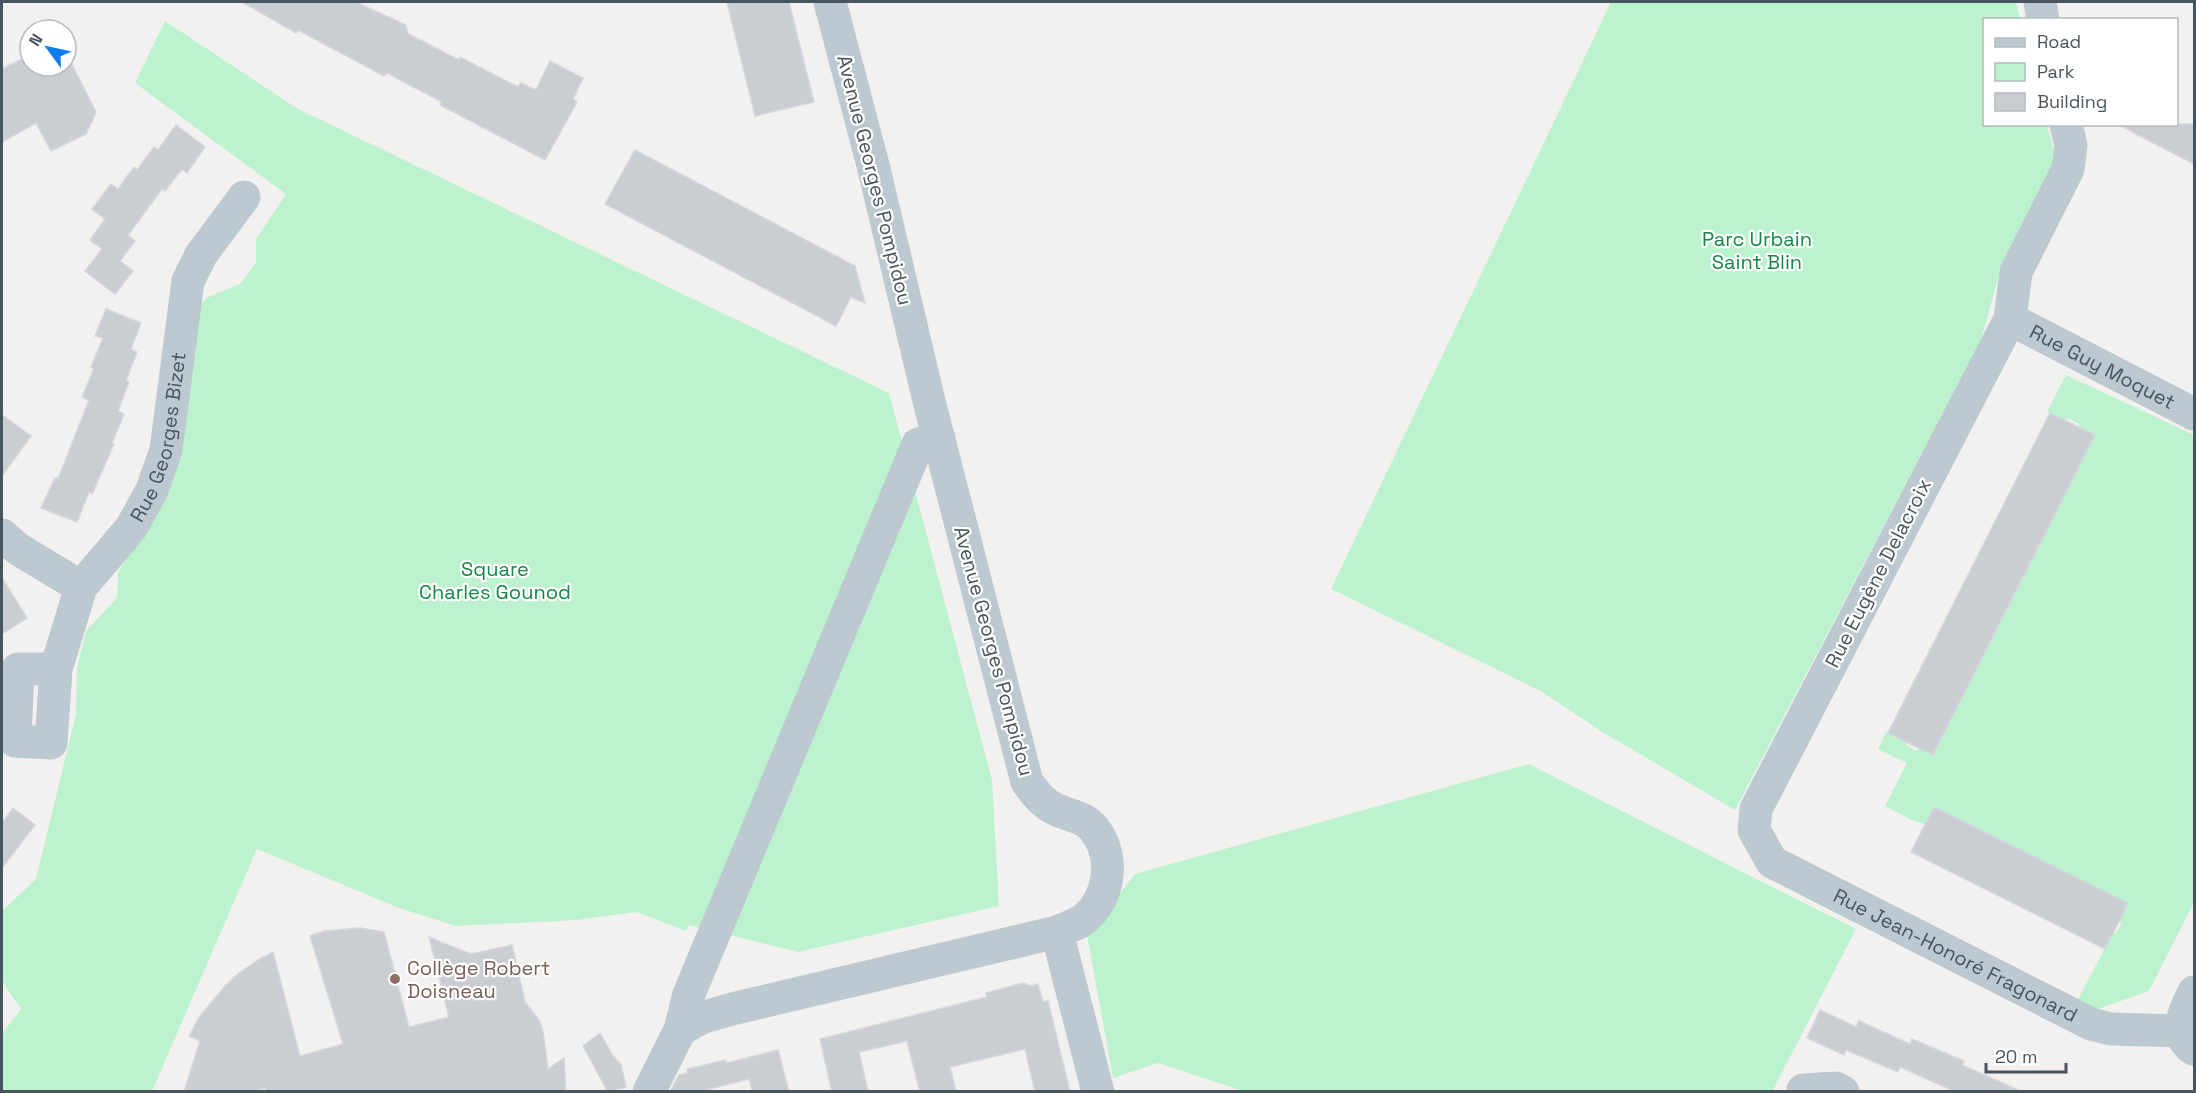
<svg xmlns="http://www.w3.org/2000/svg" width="2196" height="1093" viewBox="0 0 2196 1093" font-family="'Space Grotesk',sans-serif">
<rect width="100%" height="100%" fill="#f3f0f0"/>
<g fill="#bcf3ce">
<path d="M 1611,2 L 2016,2 L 2020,19 L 1984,20 L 1984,124 L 2047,125 L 2056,158 L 2002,264 L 1981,340 L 1735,810 L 1604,733 L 1539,690 L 1331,589 Z"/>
<path d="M 165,21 L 298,109 L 889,393 L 992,780 L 999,906 L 798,952 L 689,925 L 686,931 L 637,912 L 577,920 L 456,926 L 399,908 L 257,849 L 152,1091 L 2,1091 L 2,1034 L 21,1009 L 2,981 L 2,924 L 3,910 L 36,879 L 76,714 L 77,667 L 86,631 L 117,598 L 118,572 L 135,546 L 194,315 L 206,298 L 240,284 L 256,263 L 256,239 L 286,194 L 135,83 Z"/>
<path d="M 2066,375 L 2194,435 L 2194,902 L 2149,991 L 2098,1009 L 2078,1000 L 2113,932 L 2116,933 L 2122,922 L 2119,921 L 2127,903 L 1935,807 L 1925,824 L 1914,821 L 1885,806 L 1907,763 L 1878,749 L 1886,732 L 1907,742 L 1906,745 L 1917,751 L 1919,748 L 1933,755 L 2083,460 L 2095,435 L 2078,427 L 2079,424 L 2068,418 L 2067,421 L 2047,412 Z"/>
<path d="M 1529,764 L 1856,929 L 1772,1092 L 1246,1092 L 1158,1063 L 1113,1078 L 1087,935 L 1135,874 Z"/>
</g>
<g fill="#caced3" stroke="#d4d7dc" stroke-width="1.5">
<path d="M 242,2 L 356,2 L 406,25 L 408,34 L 422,41 L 459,60 L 460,57 L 518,87 L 521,83 L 536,90 L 550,61 L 583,78 L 573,99 L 577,102 L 545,160 L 440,105 L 442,102 L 387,73 L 384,76 L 298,30 L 296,33 Z"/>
<path d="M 727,2 L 789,2 L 814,102 L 755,116 Z"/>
<path d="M 66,53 L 96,112 L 86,134 L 51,151 L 36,123 L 2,142 L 2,69 L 30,55 L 30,66 L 66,66 Z"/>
<path d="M 2117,124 L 2194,124 L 2194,164 Z"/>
<path d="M 176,125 L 205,147 L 187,173 L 182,169 L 165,191 L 162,189 L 128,235 L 135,241 L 120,261 L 133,271 L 115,294 L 85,271 L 102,249 L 90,240 L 105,219 L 92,209 L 111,184 L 118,189 L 134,167 L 137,170 L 154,147 L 158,150 Z"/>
<path d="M 635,150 L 855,266 L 865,303 L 851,297 L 836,326 L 605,204 Z"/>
<path d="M 106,309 L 141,323 L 131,349 L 137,352 L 126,380 L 129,382 L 118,411 L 124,414 L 112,443 L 114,444 L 92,494 L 89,492 L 77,522 L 41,508 L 55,478 L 58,479 L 89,400 L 82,397 L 94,368 L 91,367 L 103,338 L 95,336 Z"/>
<path d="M 2050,413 L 2095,435 L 1933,755 L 1888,733 Z"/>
<path d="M 2,415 L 31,436 L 2,476 Z"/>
<path d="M 2,578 L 27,618 L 2,634 Z"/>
<path d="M 1934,807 L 2128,903 L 2105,949 L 1911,852 Z"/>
<path d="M 13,808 L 35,825 L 2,868 L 2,823 Z"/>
<path d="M 360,928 L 384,932 L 409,1027 L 449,1017 L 429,937 L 471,954 L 512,945 L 525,1002 L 539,1020 L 543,1031 L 548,1069 L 564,1058 L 566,1092 L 266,1092 L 265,1088 L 247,1092 L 184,1092 L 200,1041 L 189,1036 L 200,1016 L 226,985 L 239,973 L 258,960 L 273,952 L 300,1056 L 343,1044 L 310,936 L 324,931 Z"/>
<path d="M 1023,983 L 1031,986 L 1038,984 L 1043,1002 L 1048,1001 L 1070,1092 L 1035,1092 L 1025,1049 L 950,1067 L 956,1092 L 920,1092 L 907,1041 L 859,1052 L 868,1092 L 832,1092 L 820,1039 L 987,997 L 986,993 Z"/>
<path d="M 1820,1010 L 1856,1027 L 1859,1021 L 1910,1044 L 1912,1039 L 1964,1061 L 1962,1065 L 2023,1092 L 1956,1092 L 1900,1067 L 1898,1072 L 1846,1050 L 1844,1055 L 1807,1038 Z"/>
<path d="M 600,1033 L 613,1056 L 621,1064 L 626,1087 L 608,1092 L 583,1046 Z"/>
<path d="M 778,1050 L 789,1092 L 753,1092 L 749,1079 L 698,1092 L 670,1092 L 679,1075 L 687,1073 L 687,1069 L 725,1060 L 727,1063 Z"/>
</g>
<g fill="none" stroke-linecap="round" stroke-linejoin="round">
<g stroke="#bdc9d0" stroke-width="33">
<path d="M 2040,2 L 2043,20"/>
<path id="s1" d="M 2066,124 L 2071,146 L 2068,169 L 2016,272 L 2010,319 L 1756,809 L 1754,830 L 1772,862 L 2091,1024 L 2111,1029 L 2182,1031"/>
<path id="s2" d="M 2010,319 L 2194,414"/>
<path d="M 2,535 L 18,549 L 81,587"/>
<path id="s3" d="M 56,669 L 18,669 L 15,741 L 51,743 L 56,669 L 81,587 L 131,528 L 152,490 L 166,450 L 188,281 L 201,255 L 244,197"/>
<path d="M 1057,932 L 1098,1092"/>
<path d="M 680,1030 L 701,1018 L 732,1009 L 1057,932 C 1065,928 1076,925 1083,920 C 1110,899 1116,856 1094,829 C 1084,816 1070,816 1057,810 C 1043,804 1036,794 1027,782 L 929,401 L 874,169 L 830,2"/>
<path d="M 2193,1049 C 2172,1033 2185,1010 2194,992"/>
<path d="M 1803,1090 L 1836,1088 L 1843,1092"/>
<path d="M 649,1092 L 680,1030 L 689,994 L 918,444 L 939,438"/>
</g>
</g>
<circle fill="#8d6e63" stroke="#fff" stroke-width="2" cx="395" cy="979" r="6"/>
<g text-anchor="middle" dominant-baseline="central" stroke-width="4.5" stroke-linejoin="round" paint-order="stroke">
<g font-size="20" fill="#47555f" stroke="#fff">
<text transform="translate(875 180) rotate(76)">Avenue Georges Pompidou</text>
<text stroke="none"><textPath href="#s2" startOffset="104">Rue Guy Moquet</textPath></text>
<text stroke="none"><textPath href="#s3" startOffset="480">Rue Georges Bizet</textPath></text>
<text transform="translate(1878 573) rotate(-63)">Rue Eugène Delacroix</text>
<text transform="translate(994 651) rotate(75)">Avenue Georges Pompidou</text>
<text stroke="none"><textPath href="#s1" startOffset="1024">Rue Jean-Honoré Fragonard</textPath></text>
</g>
<g font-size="20" fill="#118845" stroke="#fff">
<text x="1757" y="239">Parc Urbain<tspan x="1757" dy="23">Saint Blin</tspan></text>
<text x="495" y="569">Square<tspan x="495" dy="23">Charles Gounod</tspan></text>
</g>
<g font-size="20" fill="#785e54" stroke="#fff" text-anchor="start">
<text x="407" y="968">Collège Robert<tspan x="407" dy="23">Doisneau</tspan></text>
</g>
</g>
<rect width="2196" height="1093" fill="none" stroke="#47555f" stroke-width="6"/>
<rect x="1983" y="18" width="195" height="108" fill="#ffffff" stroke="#b5bbbf" stroke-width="1.5"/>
<rect x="1995" y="38" width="30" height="9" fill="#bdc9d0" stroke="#b5bbbf" stroke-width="1.5"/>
<text x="2037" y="48" font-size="18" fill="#47555f">Road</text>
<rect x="1995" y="63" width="30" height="18" fill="#bcf3ce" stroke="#b5bbbf" stroke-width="1.5"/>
<text x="2037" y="78" font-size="18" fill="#47555f">Park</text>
<rect x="1995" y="93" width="30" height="18" fill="#caced3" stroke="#b5bbbf" stroke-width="1.5"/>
<text x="2037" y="108" font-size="18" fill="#47555f">Building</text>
<g transform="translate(48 48) rotate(303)"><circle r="28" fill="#ffffff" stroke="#b5bbbf" stroke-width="1.5"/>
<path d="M0-4.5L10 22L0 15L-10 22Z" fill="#0c7ef1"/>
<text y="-9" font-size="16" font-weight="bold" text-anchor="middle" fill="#47555f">N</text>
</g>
<path d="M1986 1063v9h80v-9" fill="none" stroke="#47555f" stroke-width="3"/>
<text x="1995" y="1063" font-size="18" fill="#47555f" stroke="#ffffff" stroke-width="4.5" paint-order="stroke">20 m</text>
</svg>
